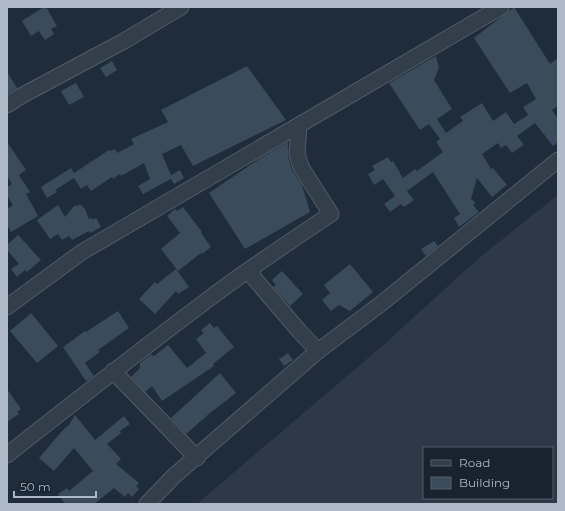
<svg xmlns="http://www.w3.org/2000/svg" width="565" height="511" viewBox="0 0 565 511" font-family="Montserrat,sans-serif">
<rect width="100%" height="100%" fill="#1f2c3b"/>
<path fill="#2d3948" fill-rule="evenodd" d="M 558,195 L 558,504 L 197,504 L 382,346 L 479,258 ZM 424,448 L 552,448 L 552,498 L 424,498 Z"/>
<g fill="#3a4b5b">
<path d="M 44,7 L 46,7 L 57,26 L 51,29 L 54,34 L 45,40 L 39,31 L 31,36 L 22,21 Z"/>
<path d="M 514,7 L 550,64 L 558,58 L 558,106 L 552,110 L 558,119 L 558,142 L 553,146 L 535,123 L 517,136 L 524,145 L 512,153 L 506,145 L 501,148 L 498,143 L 482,154 L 491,169 L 493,168 L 507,185 L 492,197 L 477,178 L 471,199 L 476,203 L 473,205 L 479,212 L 459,227 L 454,218 L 460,214 L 433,172 L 407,191 L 414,200 L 404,207 L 401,204 L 390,212 L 384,204 L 395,196 L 383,179 L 374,185 L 368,174 L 375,170 L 372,166 L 388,157 L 391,162 L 393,161 L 403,178 L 415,169 L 417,171 L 443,152 L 436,142 L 440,139 L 429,124 L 420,130 L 389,83 L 436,56 L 439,68 L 434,80 L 452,109 L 437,119 L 446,133 L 463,121 L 460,117 L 482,103 L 493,121 L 506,112 L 514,124 L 528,115 L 523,107 L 536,99 L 527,83 L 510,93 L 474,38 Z"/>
<path d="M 112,61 L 117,70 L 106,77 L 100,68 Z"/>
<path d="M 247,66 L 286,120 L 193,166 L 181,145 L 162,154 L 171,175 L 180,170 L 184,178 L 174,184 L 171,179 L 143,194 L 138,186 L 150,179 L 144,163 L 121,176 L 120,174 L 113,179 L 112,177 L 91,191 L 87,185 L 81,189 L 74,178 L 55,190 L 57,192 L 47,198 L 41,187 L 71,168 L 74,173 L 109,150 L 111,151 L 115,149 L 117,153 L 127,148 L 134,144 L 131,139 L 168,122 L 161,110 Z"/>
<path d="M 7,72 L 17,88 L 7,94 Z"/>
<path d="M 76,83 L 84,97 L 69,105 L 61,91 Z"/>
<path d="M 7,142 L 26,170 L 19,175 L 30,192 L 26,194 L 38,216 L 11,232 L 7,225 L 7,209 L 13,205 L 7,196 L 7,187 L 12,184 L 7,176 Z"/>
<path d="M 288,142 L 288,156 L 292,170 L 302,185 L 310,212 L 245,249 L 209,193 L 259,159 Z"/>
<path d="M 58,205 L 65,217 L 74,206 L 81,205 L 85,209 L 89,219 L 92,218 L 93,220 L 96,218 L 101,227 L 90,233 L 89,231 L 72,240 L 69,236 L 62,240 L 58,234 L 50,239 L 37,220 Z"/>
<path d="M 183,207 L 202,232 L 201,233 L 211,247 L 202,254 L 201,253 L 178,271 L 161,249 L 180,233 L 167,216 L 175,209 L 177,211 Z"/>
<path d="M 18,235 L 41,260 L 27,272 L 25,270 L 17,277 L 11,269 L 19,264 L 7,250 L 7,245 Z"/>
<path d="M 434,241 L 438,246 L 426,256 L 421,249 Z"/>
<path d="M 350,264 L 373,292 L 350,311 L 339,305 L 331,311 L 322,300 L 330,293 L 324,285 Z"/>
<path d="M 176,269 L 189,287 L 178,294 L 176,291 L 155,314 L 139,299 L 155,282 L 157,284 Z"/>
<path d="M 282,271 L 303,294 L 290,306 L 273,287 L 276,285 L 272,280 Z"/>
<path d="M 118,311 L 129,328 L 98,350 L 100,352 L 85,363 L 94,376 L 86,381 L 63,347 L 85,331 L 86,332 Z"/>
<path d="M 31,313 L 58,346 L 37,363 L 10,331 Z"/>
<path d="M 210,323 L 214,328 L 217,326 L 234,347 L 213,364 L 214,366 L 162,401 L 152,386 L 145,392 L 131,377 L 140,368 L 140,363 L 151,354 L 154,356 L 168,345 L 187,368 L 206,353 L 196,339 L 204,333 L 201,330 Z"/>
<path d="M 288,353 L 293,360 L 284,366 L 279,359 Z"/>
<path d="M 220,373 L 236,393 L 210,413 L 186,434 L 171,418 Z"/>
<path d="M 7,389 L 21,409 L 17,412 L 19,414 L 7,422 Z"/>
<path d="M 75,415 L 95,440 L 124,416 L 130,424 L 120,431 L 121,433 L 107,444 L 121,459 L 116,464 L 139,483 L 136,486 L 139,489 L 132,497 L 128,493 L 125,497 L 114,488 L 94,504 L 65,504 L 58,494 L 67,488 L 69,491 L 93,471 L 74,448 L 54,471 L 39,458 L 63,430 L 69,425 Z"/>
</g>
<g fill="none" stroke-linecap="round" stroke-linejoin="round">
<g stroke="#505c68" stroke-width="17">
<g id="minor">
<path d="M 7,105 L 21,96 L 124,41 L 181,7"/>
<path d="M 248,271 L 300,332 L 318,351"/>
<path d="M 7,307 L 82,252 L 501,7"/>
<path d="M 113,371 L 197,458"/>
<path d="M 7,455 C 73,403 139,351 206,301 C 247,270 289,242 331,214 L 301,167 L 297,154 L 299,125"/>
<path d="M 147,504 L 174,476 L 318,351 L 382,303 L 558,160"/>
</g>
</g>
<use href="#minor" stroke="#333e4b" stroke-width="15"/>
</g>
<rect width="565" height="511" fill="none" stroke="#adb9c7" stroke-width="16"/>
<rect x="423" y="447" width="130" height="52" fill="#18232f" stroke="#545f6c"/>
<rect x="431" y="460" width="20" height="6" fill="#333e4b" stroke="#545f6c"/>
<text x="459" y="467" font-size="12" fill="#adb9c7">Road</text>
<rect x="431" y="477" width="20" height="12" fill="#3a4b5b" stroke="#545f6c"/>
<text x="459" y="487" font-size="12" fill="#adb9c7">Building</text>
<path d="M14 491v6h82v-6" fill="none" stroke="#adb9c7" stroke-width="2"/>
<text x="20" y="491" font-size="12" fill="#adb9c7" stroke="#18232f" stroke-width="3" paint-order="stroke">50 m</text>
</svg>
